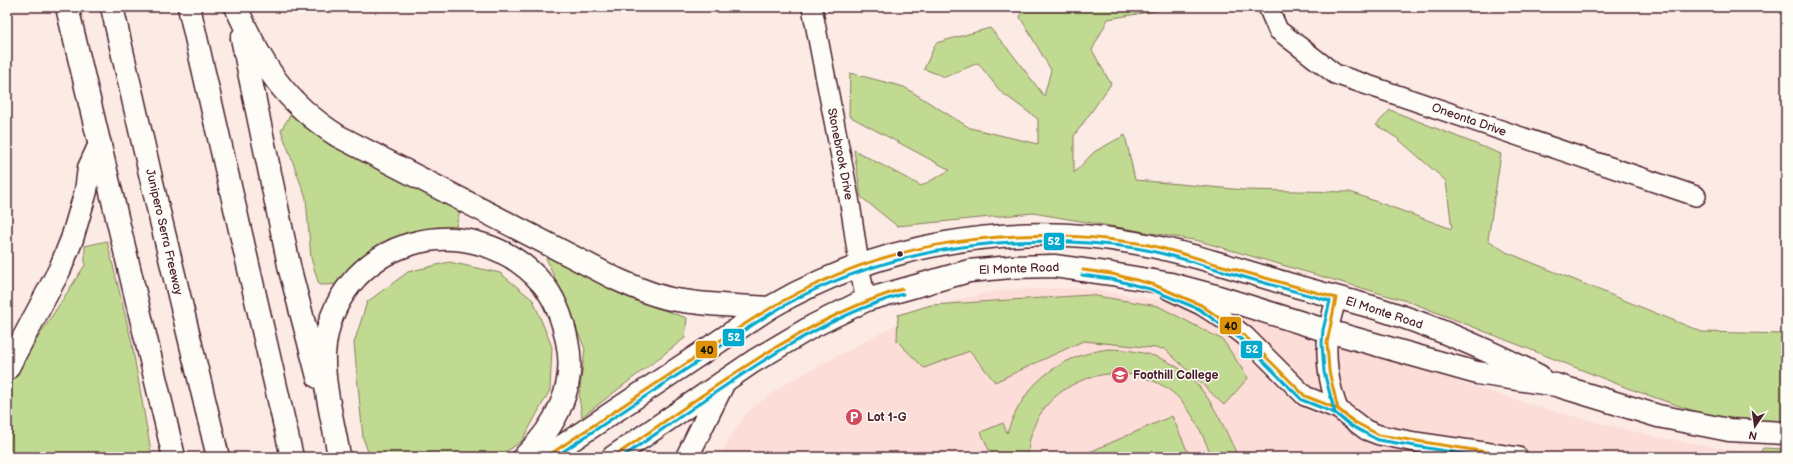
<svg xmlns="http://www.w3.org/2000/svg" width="1793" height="464" viewBox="0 0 1793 464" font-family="'Balsamiq Sans',sans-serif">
<rect width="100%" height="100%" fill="#fceae4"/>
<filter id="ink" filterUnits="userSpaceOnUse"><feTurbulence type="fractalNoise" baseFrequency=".025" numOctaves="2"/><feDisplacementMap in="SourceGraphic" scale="8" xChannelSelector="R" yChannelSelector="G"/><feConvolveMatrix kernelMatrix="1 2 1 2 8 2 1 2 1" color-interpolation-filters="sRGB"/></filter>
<g filter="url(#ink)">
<path fill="#fcddd7" d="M 1083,288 L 1250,316 L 1548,410 L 1657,437 L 1748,453 L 1786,454 L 1786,457 L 718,457 L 747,412 L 785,384 L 896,325 L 952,301 L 1003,290 Z"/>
<g fill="#c1da91" stroke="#867c5e">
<path d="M 1023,7 L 1049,9 L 1161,7 L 1160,10 L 1108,19 L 1092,50 L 1111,84 L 1074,136 L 1074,173 L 1094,152 L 1125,135 L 1135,180 L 1244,190 L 1350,192 L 1452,229 L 1446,181 L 1397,138 L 1376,125 L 1390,110 L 1501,154 L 1488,240 L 1506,252 L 1702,332 L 1786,334 L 1786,424 L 1726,422 L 1630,389 L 1410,302 L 1199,241 L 1033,213 L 897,226 L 861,197 L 854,150 L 921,186 L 950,170 L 849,116 L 850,73 L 904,87 L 970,128 L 1038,144 L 1038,119 L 1001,92 L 978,63 L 945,77 L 924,69 L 936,43 L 990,28 L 1013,55 L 1044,96 L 1051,70 L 1020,17 Z"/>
<path d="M 291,114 L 328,144 L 461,206 L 455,230 L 415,234 L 380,246 L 349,284 L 319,285 L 311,258 L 306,198 L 281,130 Z"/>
<path d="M 107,241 L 131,339 L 152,457 L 7,457 L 7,392 L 17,370 L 85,265 L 85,246 Z"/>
<path d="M 544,253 L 652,306 L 687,318 L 685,338 L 582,417 L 579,396 L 585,349 Z"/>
<path d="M 449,262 L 500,273 L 533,300 L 552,347 L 550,390 L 522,441 L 498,457 L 370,457 L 363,438 L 354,343 L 367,302 L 408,272 Z"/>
<path d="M 1090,295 L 1158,306 L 1223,340 L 1248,378 L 1224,405 L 1165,349 L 1083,341 L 995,382 L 970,351 L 924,368 L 897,341 L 898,315 L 931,305 Z"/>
<path d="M 1108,349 C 1189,351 1208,391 1238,457 L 1212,457 C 1201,432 1191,405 1168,389 C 1112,351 1028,387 1028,457 L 992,457 L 981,432 L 1003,423 L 1007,433 C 1024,383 1057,357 1108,349 Z"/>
<path d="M 1172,416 L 1190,457 L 1078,457 Z"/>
<path d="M 1763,448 L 1786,449 L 1786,457 L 1758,457 Z"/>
</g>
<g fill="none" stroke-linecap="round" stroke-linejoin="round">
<g stroke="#4a1f2b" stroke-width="22">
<g id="street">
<path d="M 812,7 C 824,71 837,135 849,198 C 855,232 858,267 866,300"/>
<path d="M 1268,7 L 1278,30 L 1335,74 L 1696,196"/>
<path d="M 1169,290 L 1201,305 L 1223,319 L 1245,336 L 1305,396 L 1338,409 L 1366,430 L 1379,435 L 1415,442 L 1518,457"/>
<path d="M 1336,298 C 1334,309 1330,320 1328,332 C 1325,357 1329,385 1338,409"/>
</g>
</g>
<g stroke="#4a1f2b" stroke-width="25">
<g id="secondary">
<path d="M 546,457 L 769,308 C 878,244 1011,220 1136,243 C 1186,252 1236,269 1285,283 C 1316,292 1348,300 1379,309 C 1434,326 1488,350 1539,376"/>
<path d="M 613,457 L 754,361 L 813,326 L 866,300 L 969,271 L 1011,267 L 1054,266 L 1112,274 L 1171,284 L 1212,295 L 1328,331 L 1477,373 L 1556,385 L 1658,416 L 1729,430 L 1786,433"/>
</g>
</g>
<g stroke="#4a1f2b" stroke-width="25">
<g id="highway">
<path d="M 67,7 L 174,457"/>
<path d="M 112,7 L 157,204 L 218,457"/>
<path d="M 189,7 L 292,457"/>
<path d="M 236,7 C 262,65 283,101 338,136 L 616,279 C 634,287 652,295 671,299 C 703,305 736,306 769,308"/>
<path d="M 242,38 L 290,270 L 318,377"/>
<path d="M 7,369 L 60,269 L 72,239 L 86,191 L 89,168 L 100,144"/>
<path d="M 339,456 C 334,426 323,385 324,355 C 331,240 469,200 542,283 C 556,299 563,321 567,341 C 577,385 556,427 524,457"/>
<path d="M 687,457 L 724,382"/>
</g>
</g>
<use href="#street" stroke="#fdfcf7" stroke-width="19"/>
<use href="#secondary" stroke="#fdfcf7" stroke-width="22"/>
<use href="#highway" stroke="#fdfcf7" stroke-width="22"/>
<g stroke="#fdfcf7" stroke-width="6">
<g id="bus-1">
<path d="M 1083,270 L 1112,274 L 1152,284 L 1201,305 L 1245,336 L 1305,396 L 1338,409 L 1355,423"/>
<path d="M 546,457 C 595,424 644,392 693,359 C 731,333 768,307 810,287 C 910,237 1027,226 1137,243 C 1164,247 1190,256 1216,264 C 1256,275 1296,287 1336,298 L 1327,343 L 1329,371 L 1338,409 L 1353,421 L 1379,435 L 1518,457"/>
<path d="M 613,457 C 705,395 795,322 902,289"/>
</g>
</g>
<g stroke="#fdfcf7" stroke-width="6">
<g id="bus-2">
<path d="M 1082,275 L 1111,279 L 1150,289 L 1199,309 L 1242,340 L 1302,400 L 1335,413 L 1352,427"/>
<path d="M 555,457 C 604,424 653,391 702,359 C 739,334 774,309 814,290 C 915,244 1025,232 1135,248 C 1163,252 1189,261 1216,269 C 1254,280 1292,291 1330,301 L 1323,330 L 1322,343 L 1324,372 L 1335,413 L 1350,425 L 1378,440 L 1483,457"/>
<path d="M 622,457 C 712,397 799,325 903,294"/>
</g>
</g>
<use href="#bus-1" stroke="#dd9206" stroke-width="3"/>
<use href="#bus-2" stroke="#00a9ce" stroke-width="3"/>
</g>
</g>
<defs>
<g id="university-disc" transform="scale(0.9)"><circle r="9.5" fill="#d1495b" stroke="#fdfcf7"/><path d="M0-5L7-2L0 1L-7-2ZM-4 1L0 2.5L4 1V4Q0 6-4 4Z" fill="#fff"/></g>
<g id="parking-disc" transform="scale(0.9)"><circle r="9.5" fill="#d1495b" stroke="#fdfcf7"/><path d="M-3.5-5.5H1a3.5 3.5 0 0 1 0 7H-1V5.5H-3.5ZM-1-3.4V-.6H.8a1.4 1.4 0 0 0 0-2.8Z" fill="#fff"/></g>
</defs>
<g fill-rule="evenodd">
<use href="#university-disc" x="1120" y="375"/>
<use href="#parking-disc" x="854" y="417"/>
</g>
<circle fill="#4a1f2b" stroke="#fdfcf7" stroke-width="1.5" cx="900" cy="254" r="3.5"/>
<g text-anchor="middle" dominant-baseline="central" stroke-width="3" stroke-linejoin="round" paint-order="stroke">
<g font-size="12" fill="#4a1f2b" stroke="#fdfcf7">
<text transform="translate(1469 120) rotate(19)">Oneonta Drive</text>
<text transform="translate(840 154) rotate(79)">Stonebrook Drive</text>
<text transform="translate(164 232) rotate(77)">Junipero Serra Freeway</text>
<text transform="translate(1019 269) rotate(-2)">El Monte Road</text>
<text transform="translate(1384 313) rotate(18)">El Monte Road</text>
</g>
<g font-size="12" font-weight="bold" fill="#4a1f2b" stroke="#fdfcf7" text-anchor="start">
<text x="1133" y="375">Foothill College</text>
<text x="867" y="417">Lot 1-G</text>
</g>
</g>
<g stroke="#fdfcf7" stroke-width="1.5">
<rect x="1043" y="232" width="22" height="19" rx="4" fill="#00a9ce"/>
<rect x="1219" y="316" width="23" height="19" rx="4" fill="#dd9206"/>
<rect x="722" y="328" width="23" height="19" rx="4" fill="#00a9ce"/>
<rect x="1240" y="340" width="23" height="19" rx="4" fill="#00a9ce"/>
<rect x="695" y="340" width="23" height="19" rx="4" fill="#dd9206"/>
</g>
<g font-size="11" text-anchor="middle" font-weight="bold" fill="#fff">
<text x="1054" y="245">52</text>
<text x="734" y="341">52</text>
<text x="1252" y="353">52</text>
</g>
<g font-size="11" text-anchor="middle" font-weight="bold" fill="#111">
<text x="1231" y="330">40</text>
<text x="707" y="354">40</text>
</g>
<rect width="1793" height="464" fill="none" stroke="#fdfcf7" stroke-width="24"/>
<rect x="12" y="12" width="1769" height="440" fill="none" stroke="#4a1f2b" stroke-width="1.5" filter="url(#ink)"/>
<g transform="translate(1755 426) rotate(193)" stroke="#fdfcf7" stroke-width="3" paint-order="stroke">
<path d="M0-3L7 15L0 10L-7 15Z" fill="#4a1f2b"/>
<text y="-6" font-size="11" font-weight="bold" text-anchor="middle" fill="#4a1f2b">N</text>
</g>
</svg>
